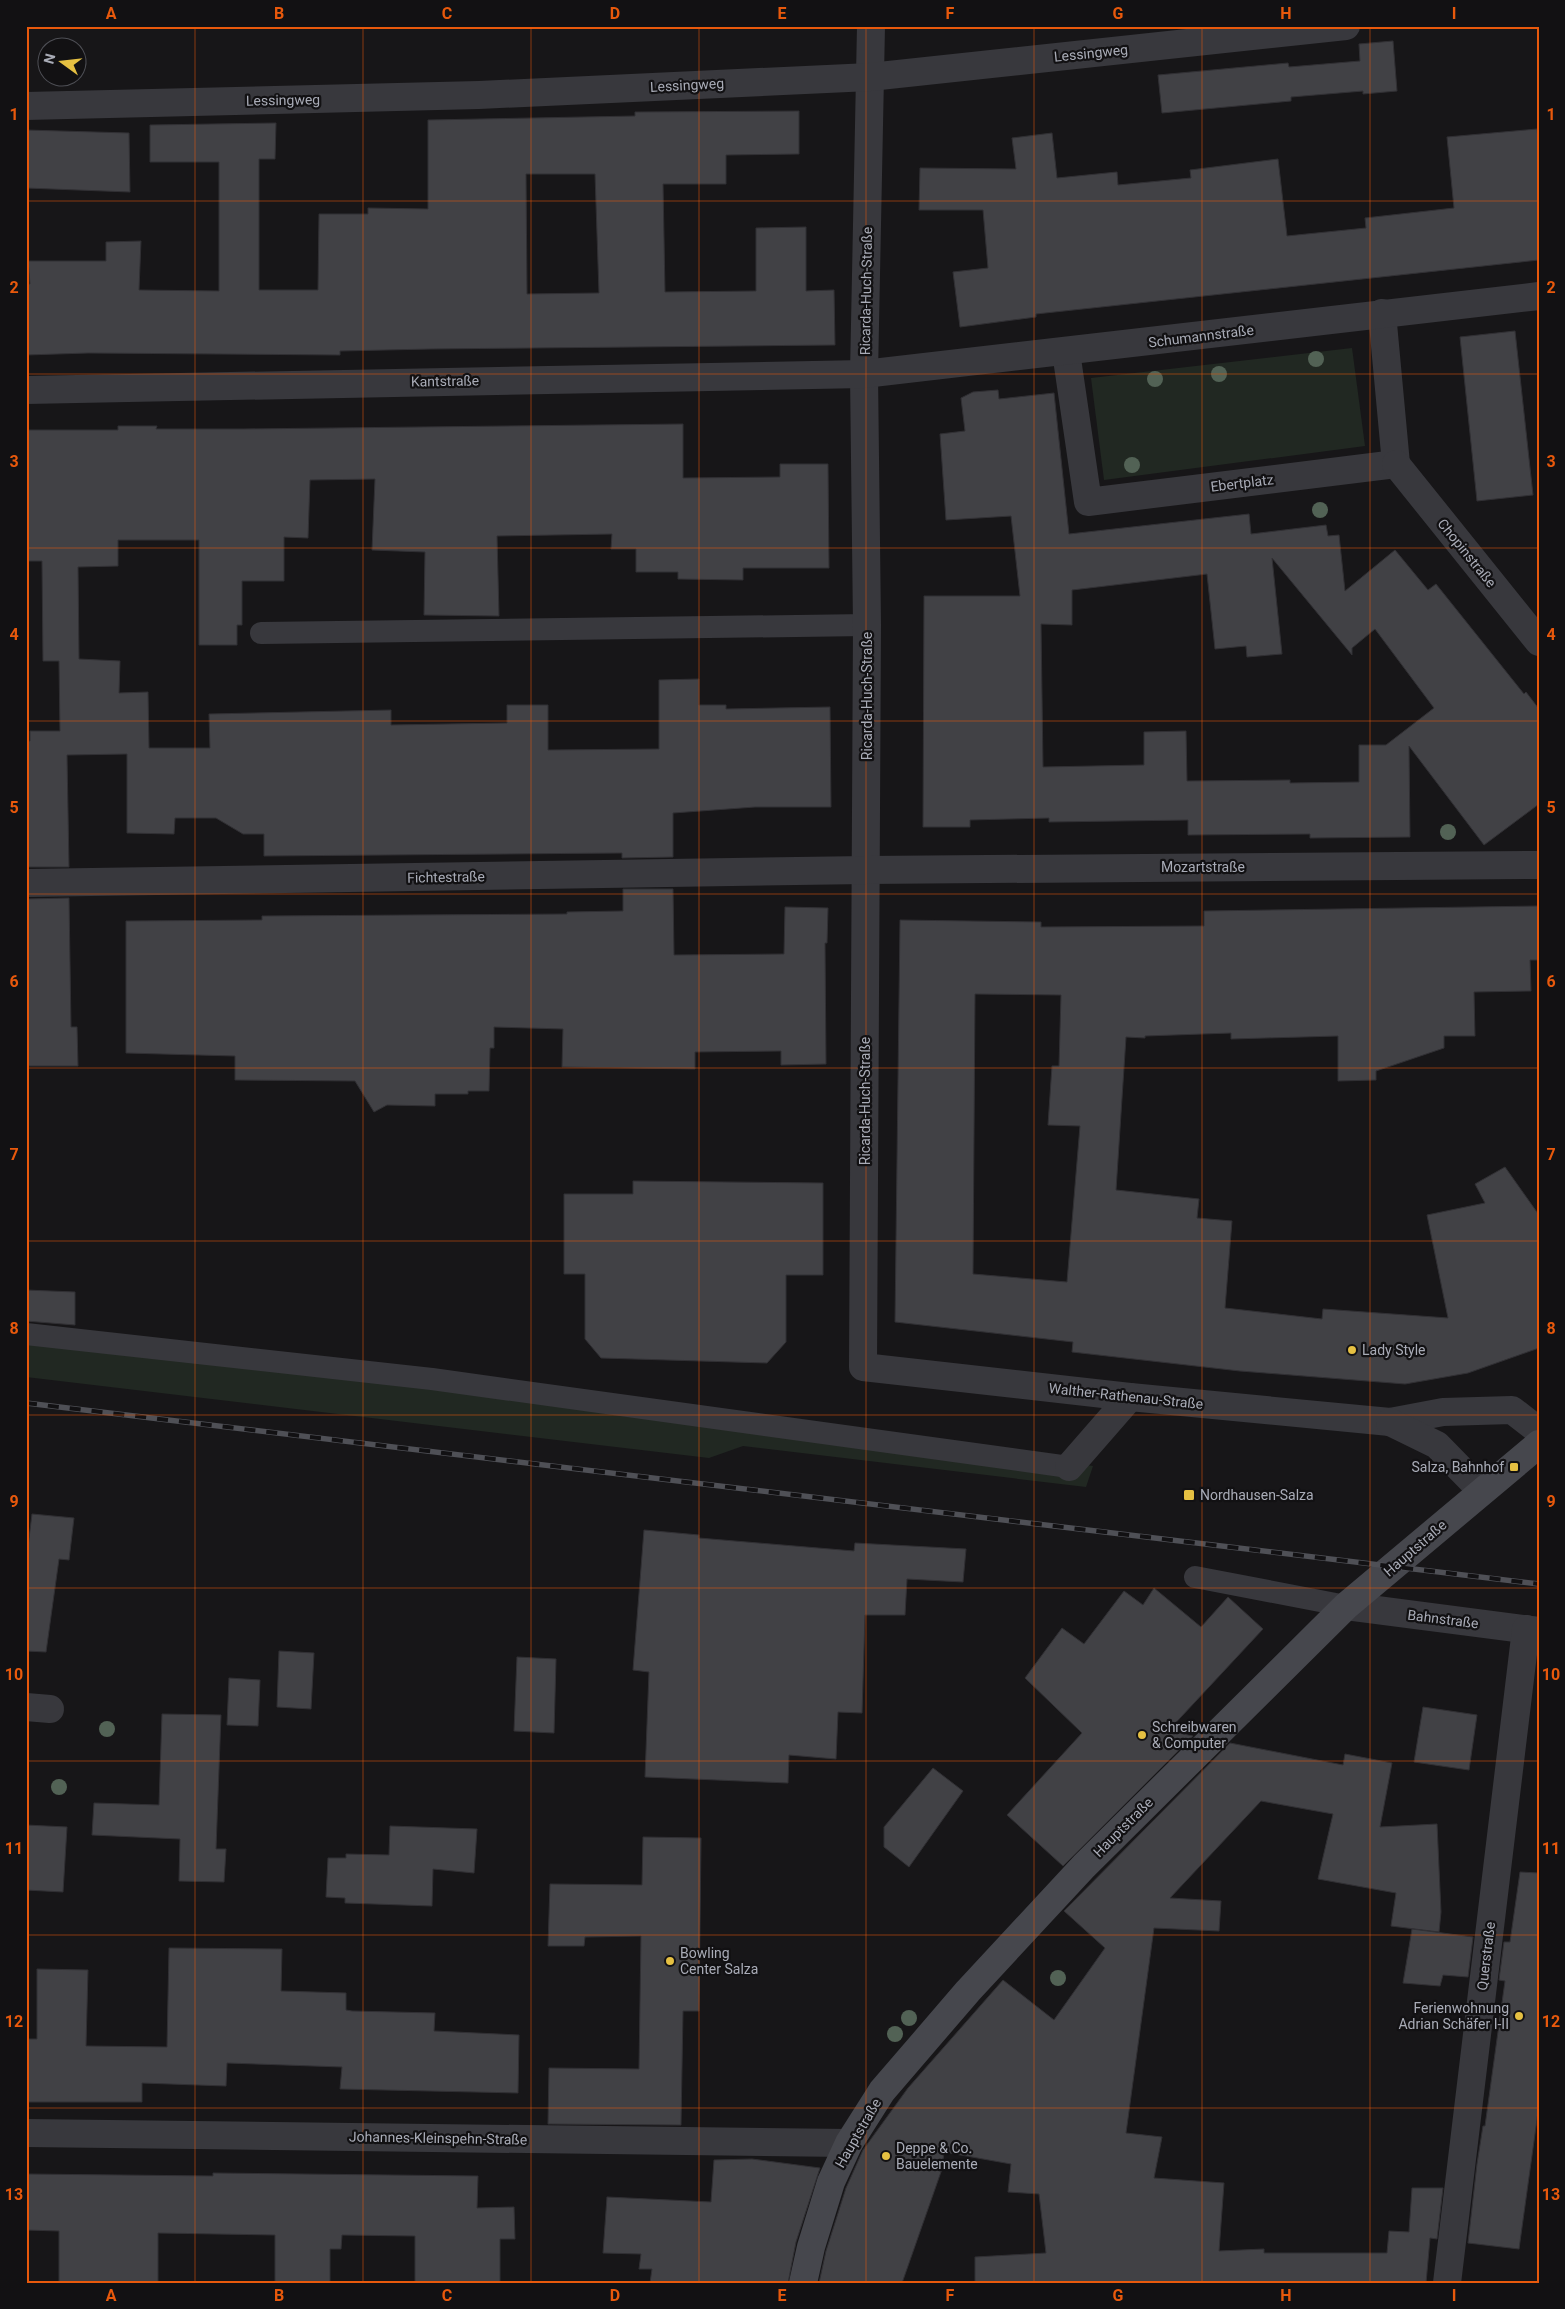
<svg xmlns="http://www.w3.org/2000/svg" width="1565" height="2309" viewBox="0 0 1565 2309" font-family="Roboto,sans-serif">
<rect width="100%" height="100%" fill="#171618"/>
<g fill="#212822">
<path d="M 1352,348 L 1365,446 L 1104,480 L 1091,378 Z"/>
<path d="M 26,1327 L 431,1371 L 1093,1466 L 1086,1487 L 743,1446 L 709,1458 L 26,1377 Z"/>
</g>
<g fill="#414145" stroke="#313034" fill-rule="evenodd">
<path d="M 1393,41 L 1397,91 L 1363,94 L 1363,91 L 1291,97 L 1291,101 L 1162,113 L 1158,75 L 1288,63 L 1289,67 L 1360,61 L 1359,44 Z"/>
<path d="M 799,111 L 799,154 L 726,155 L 726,184 L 663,184 L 665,292 L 756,291 L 756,228 L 806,227 L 806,291 L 834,290 L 835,345 L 430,349 L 340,351 L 340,355 L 88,353 L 26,355 L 26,284 L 30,284 L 28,261 L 106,261 L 106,242 L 141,241 L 139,290 L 219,291 L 219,162 L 150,162 L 150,125 L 276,123 L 275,159 L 259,159 L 259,290 L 318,290 L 319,214 L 368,214 L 368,208 L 428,209 L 428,120 L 635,116 L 635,112 ZM 526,174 L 595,174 L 599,293 L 527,294 Z"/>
<path d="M 1537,129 L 1539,148 L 1539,260 L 1036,314 L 1036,317 L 960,327 L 953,272 L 988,268 L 983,210 L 919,210 L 920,168 L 1016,169 L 1012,138 L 1052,133 L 1057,178 L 1117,172 L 1118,185 L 1191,178 L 1190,170 L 1278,159 L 1287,236 L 1366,228 L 1365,218 L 1454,208 L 1447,137 Z"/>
<path d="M 26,130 L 129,133 L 130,192 L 26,188 Z"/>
<path d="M 1515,331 L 1533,495 L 1477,501 L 1460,337 Z"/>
<path d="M 998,390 L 999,399 L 1054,393 L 1069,534 L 1249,514 L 1251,534 L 1326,525 L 1328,536 L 1339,535 L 1345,591 L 1395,550 L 1428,590 L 1436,584 L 1524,694 L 1526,692 L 1539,709 L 1539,804 L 1484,845 L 1409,746 L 1410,837 L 1310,838 L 1310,834 L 1188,835 L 1188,820 L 1049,822 L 1049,818 L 970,820 L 970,827 L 923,827 L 924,596 L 1020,596 L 1011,516 L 946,520 L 940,434 L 965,431 L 961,398 L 973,392 ZM 1272,558 L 1352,655 L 1352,648 L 1375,629 L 1434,708 L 1386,745 L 1359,745 L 1359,782 L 1290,783 L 1290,780 L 1187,781 L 1186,731 L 1144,732 L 1144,765 L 1043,767 L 1041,624 L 1072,625 L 1072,590 L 1207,574 L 1215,649 L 1246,646 L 1247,657 L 1282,654 Z"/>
<path d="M 683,424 L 683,478 L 780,477 L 780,464 L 828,464 L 829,568 L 743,568 L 743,580 L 678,579 L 678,572 L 636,572 L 636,549 L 611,549 L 612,534 L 497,536 L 499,616 L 424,615 L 425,552 L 372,550 L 375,479 L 310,480 L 308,538 L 284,537 L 284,581 L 242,581 L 242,625 L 237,625 L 237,645 L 199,645 L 199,540 L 118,540 L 118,566 L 78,567 L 79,659 L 120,661 L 119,693 L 148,692 L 149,748 L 210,748 L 209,714 L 391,710 L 391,725 L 507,723 L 507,705 L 548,705 L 548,750 L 659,749 L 659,680 L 699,679 L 699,705 L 726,705 L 726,709 L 830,707 L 831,807 L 755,807 L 673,813 L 673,857 L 622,858 L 622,853 L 264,856 L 264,834 L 243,834 L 216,818 L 175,818 L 174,834 L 127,833 L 127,754 L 67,755 L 69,867 L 26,867 L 26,741 L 30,741 L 30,731 L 60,731 L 59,661 L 43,661 L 42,561 L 26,561 L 26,430 L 118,430 L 118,426 L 157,426 L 156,429 L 243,429 Z"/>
<path d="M 623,889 L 673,889 L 674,955 L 784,954 L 785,907 L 828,908 L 827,943 L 825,943 L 826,1064 L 781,1065 L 781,1051 L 695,1052 L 695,1069 L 562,1067 L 563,1029 L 494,1027 L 494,1048 L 490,1048 L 489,1091 L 468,1091 L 468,1094 L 435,1094 L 435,1106 L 387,1105 L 374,1112 L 355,1081 L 235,1080 L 235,1056 L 126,1053 L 126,921 L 262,920 L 262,916 L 567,914 L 567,912 L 623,911 Z"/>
<path d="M 69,898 L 71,1027 L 77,1027 L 78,1066 L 26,1066 L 26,899 Z"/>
<path d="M 1539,906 L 1539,960 L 1530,960 L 1531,991 L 1474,992 L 1475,1036 L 1444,1036 L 1444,1048 L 1376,1071 L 1376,1080 L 1338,1081 L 1338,1036 L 1231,1039 L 1231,1033 L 1145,1036 L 1145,1038 L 1126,1037 L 1116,1190 L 1199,1199 L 1197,1218 L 1232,1221 L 1225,1308 L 1322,1319 L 1323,1309 L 1448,1318 L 1427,1215 L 1485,1203 L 1475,1184 L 1505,1167 L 1539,1215 L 1539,1348 L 1468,1373 L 1405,1384 L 1240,1371 L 1072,1352 L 1073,1342 L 895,1322 L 900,920 L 1041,922 L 1041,927 L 1204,926 L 1204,911 ZM 975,994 L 1061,995 L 1059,1066 L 1052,1066 L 1048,1125 L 1080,1126 L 1067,1282 L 973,1274 Z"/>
<path d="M 633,1181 L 823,1183 L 823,1275 L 786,1275 L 786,1342 L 767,1363 L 601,1358 L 585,1339 L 585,1274 L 564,1274 L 564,1194 L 633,1194 Z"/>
<path d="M 26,1290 L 75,1292 L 75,1325 L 26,1321 Z"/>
<path d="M 32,1514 L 74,1518 L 69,1560 L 59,1559 L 46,1652 L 26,1651 L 26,1563 Z"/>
<path d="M 644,1530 L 699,1535 L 699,1538 L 854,1551 L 855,1543 L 966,1549 L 963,1582 L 907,1579 L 905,1615 L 865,1615 L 862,1713 L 838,1712 L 836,1759 L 789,1755 L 788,1783 L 645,1777 L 649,1672 L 633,1670 Z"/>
<path d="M 1154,1588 L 1201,1627 L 1228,1597 L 1263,1629 L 1168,1731 L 1193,1736 L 1063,1866 L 1007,1815 L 1082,1733 L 1025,1678 L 1062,1628 L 1084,1644 L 1124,1591 L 1143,1605 Z"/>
<path d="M 279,1651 L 314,1653 L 311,1709 L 277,1707 Z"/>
<path d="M 517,1657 L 556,1659 L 554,1733 L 514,1731 Z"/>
<path d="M 229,1678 L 260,1680 L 258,1726 L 227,1725 Z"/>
<path d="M 1423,1707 L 1477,1715 L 1469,1770 L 1414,1762 Z"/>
<path d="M 162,1714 L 221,1715 L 216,1849 L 226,1849 L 224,1882 L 179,1881 L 180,1839 L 92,1835 L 94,1803 L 159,1805 Z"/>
<path d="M 1230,1743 L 1343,1765 L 1345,1754 L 1392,1763 L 1380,1827 L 1437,1824 L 1441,1912 L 1439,1932 L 1391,1926 L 1396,1893 L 1318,1879 L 1333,1814 L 1261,1801 L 1170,1898 L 1221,1901 L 1219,1931 L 1154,1928 L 1126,2133 L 1162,2137 L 1154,2178 L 1224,2183 L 1219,2251 L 1264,2249 L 1264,2253 L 1387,2253 L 1389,2231 L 1409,2232 L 1412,2188 L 1443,2188 L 1437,2239 L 1430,2238 L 1426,2283 L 975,2283 L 975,2257 L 1046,2253 L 1039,2194 L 1008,2192 L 1011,2164 L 944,2152 L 942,2169 L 902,2283 L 819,2283 L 826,2251 L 846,2188 L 863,2150 L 908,2088 L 1003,1980 L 1054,2020 L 1105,1948 L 1064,1911 Z"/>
<path d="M 933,1768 L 963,1791 L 909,1867 L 884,1847 L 884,1827 Z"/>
<path d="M 26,1825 L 67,1827 L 63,1892 L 26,1890 Z"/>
<path d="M 390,1826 L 477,1829 L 474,1873 L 433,1869 L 432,1906 L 345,1903 L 345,1898 L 326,1897 L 328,1858 L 346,1858 L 346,1854 L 389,1855 Z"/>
<path d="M 643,1837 L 701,1838 L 699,2011 L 683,2011 L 681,2125 L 548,2124 L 549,2068 L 639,2069 L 641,1936 L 585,1937 L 584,1946 L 548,1946 L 550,1884 L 642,1885 Z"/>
<path d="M 1520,1872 L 1539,1873 L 1539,2105 L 1519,2249 L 1468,2243 L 1477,2164 L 1483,2126 L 1485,2126 L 1505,1981 L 1499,1980 L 1504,1942 L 1510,1942 Z"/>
<path d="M 1412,1929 L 1473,1937 L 1468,1977 L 1443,1975 L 1440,1986 L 1403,1983 Z"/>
<path d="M 169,1948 L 282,1949 L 281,1991 L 346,1993 L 346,2010 L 352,2011 L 435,2013 L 434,2031 L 519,2035 L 518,2093 L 340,2089 L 342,2067 L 227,2063 L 226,2086 L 142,2083 L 142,2102 L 26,2102 L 26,2039 L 37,2039 L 37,1969 L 88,1970 L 86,2046 L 167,2047 Z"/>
<path d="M 752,2159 L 820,2168 L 796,2242 L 788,2283 L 650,2283 L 652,2269 L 639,2269 L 641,2254 L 603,2253 L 607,2197 L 711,2202 L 714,2160 Z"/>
<path d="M 213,2173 L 478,2176 L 477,2208 L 514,2207 L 515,2239 L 500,2239 L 500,2283 L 415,2283 L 415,2236 L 342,2235 L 341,2249 L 330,2249 L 330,2283 L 275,2283 L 275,2235 L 158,2233 L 158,2282 L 59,2283 L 59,2231 L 26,2230 L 26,2174 L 213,2176 Z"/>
</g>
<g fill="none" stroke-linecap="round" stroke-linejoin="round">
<g stroke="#38383d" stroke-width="22">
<path d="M 261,633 L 867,625"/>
<path d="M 26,1334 L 432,1379 L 1069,1467"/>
<path d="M 1195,1577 L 1346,1606"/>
</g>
<g stroke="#38383d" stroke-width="28">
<path d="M 871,26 L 864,374 L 867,625 L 863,1367 L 1130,1397 L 1390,1422 L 1443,1412 L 1512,1410 L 1539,1431"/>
<path d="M 26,106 L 479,95 L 870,77 L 1346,26"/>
<path d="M 1066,352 L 1088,502 L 1396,464 L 1382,313"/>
<path d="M 26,390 L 864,374 L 1539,296"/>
<path d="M 1396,464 L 1539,642"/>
<path d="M 26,883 L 866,870 L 1539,865"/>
<path d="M 1390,1422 L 1437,1445 L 1482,1491"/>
<path d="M 1069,1467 L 1130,1397"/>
<path d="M 1346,1606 L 1539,1631"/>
<path d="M 26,1707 L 50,1709"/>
<path d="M 26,2133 L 849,2143"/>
<path d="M 1447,2283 L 1526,1629"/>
</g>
<path stroke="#46474d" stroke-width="28" d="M 803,2283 L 811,2247 L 831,2182 L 849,2143 L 882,2091 L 968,1991 L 1084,1866 L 1346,1606 L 1539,1444"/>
<g stroke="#4f5056" stroke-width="5.5">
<path id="rail" d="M 26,1403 L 1539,1584"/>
</g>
<use href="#rail" stroke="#121113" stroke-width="4" stroke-dasharray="11" stroke-linecap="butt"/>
</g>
<g fill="#526255">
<circle cx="1316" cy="359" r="8"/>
<circle cx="1219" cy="374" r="8"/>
<circle cx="1155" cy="379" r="8"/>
<circle cx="1132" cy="465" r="8"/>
<circle cx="1320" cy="510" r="8"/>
<circle cx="1448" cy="832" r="8"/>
<circle cx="107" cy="1729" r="8"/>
<circle cx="59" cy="1787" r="8"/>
<circle cx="1058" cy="1978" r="8"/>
<circle cx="909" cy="2018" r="8"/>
<circle cx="895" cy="2034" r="8"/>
</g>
<path fill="none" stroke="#e8590c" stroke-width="1" stroke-opacity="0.55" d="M 195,26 L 195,2283M 363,26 L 363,2283M 531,26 L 531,2283M 699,26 L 699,2283M 866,26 L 866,2283M 1034,26 L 1034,2283M 1202,26 L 1202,2283M 1370,26 L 1370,2283M 26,201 L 1539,201M 26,374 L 1539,374M 26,548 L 1539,548M 26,721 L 1539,721M 26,894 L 1539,894M 26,1068 L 1539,1068M 26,1241 L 1539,1241M 26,1415 L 1539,1415M 26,1588 L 1539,1588M 26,1761 L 1539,1761M 26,1935 L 1539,1935M 26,2108 L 1539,2108"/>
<g fill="#e5c042" stroke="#121113" stroke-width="2">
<circle cx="1352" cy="1350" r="5"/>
<rect x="1509" y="1462" width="10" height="10" rx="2.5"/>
<rect x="1183" y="1489" width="12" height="12" rx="2.5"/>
<circle cx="1142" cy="1735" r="5"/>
<circle cx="670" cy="1961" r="5"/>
<circle cx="1519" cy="2016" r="5"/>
<circle cx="886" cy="2156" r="5"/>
</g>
<g text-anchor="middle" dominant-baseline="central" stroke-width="4.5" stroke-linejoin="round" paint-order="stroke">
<g font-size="14" fill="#a9acb7" stroke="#121113">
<text transform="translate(1091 53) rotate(-6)">Lessingweg</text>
<text transform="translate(687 85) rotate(-3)">Lessingweg</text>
<text transform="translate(283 100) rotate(-1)">Lessingweg</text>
<text transform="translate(866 291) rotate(-89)">Ricarda-Huch-Straße</text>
<text transform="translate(1201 336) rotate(-7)">Schumannstraße</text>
<text transform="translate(445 381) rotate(-1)">Kantstraße</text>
<text transform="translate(1242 483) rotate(-7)">Ebertplatz</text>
<text transform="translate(1467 553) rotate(51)">Chopinstraße</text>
<text transform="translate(867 696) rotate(-90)">Ricarda-Huch-Straße</text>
<text x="1203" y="867">Mozartstraße</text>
<text transform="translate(446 877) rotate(-1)">Fichtestraße</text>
<text transform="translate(865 1101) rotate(-90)">Ricarda-Huch-Straße</text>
<text transform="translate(1126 1396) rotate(6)">Walther-Rathenau-Straße</text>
<text transform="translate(1415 1548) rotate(-41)">Hauptstraße</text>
<text transform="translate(1443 1619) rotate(7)">Bahnstraße</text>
<text transform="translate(1123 1827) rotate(-45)">Hauptstraße</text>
<text transform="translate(1486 1956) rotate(-83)">Querstraße</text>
<text transform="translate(858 2133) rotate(-60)">Hauptstraße</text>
<text transform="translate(438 2138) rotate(1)">Johannes-Kleinspehn-Straße</text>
</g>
<g font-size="14" fill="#a9acb7" stroke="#121113" text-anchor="start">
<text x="1362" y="1350">Lady Style</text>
<text x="1504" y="1467" text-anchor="end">Salza, Bahnhof</text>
<text x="1200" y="1495">Nordhausen-Salza</text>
<text x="1152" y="1727">Schreibwaren<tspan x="1152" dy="16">&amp; Computer</tspan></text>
<text x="680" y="1953">Bowling<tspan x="680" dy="16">Center Salza</tspan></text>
<text x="1509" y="2008" text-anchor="end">Ferienwohnung<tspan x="1509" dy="16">Adrian Schäfer I-II</tspan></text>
<text x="896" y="2148">Deppe &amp; Co.<tspan x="896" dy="16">Bauelemente</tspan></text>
</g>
</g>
<rect width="1565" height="2309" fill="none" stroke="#121113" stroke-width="55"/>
<g transform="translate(62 62) rotate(285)"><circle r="24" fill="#121113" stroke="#4e4f55"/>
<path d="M0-4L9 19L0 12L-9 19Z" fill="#e5c042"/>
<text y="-8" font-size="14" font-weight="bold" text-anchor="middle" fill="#a9acb7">N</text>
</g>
<rect x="28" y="28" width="1510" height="2254" fill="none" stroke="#e8590c" stroke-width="2"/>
<g font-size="16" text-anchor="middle" font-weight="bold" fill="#e8590c">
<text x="111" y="19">A</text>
<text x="279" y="19">B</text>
<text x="447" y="19">C</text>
<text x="615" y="19">D</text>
<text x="782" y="19">E</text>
<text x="950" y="19">F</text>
<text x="1118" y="19">G</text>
<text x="1286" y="19">H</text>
<text x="1454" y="19">I</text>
<text x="14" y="120">1</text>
<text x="1551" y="120">1</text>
<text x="14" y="293">2</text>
<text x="1551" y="293">2</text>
<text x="14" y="467">3</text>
<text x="1551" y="467">3</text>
<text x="14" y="640">4</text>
<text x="1551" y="640">4</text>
<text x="14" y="813">5</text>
<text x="1551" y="813">5</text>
<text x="14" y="987">6</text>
<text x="1551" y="987">6</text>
<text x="14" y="1160">7</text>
<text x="1551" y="1160">7</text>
<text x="14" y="1334">8</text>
<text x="1551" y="1334">8</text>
<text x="14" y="1507">9</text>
<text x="1551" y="1507">9</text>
<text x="14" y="1680">10</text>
<text x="1551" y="1680">10</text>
<text x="14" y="1854">11</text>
<text x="1551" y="1854">11</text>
<text x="14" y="2027">12</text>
<text x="1551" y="2027">12</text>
<text x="14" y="2200">13</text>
<text x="1551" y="2200">13</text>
<text x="111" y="2301">A</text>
<text x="279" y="2301">B</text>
<text x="447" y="2301">C</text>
<text x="615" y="2301">D</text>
<text x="782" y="2301">E</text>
<text x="950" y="2301">F</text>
<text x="1118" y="2301">G</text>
<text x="1286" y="2301">H</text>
<text x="1454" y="2301">I</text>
</g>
</svg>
